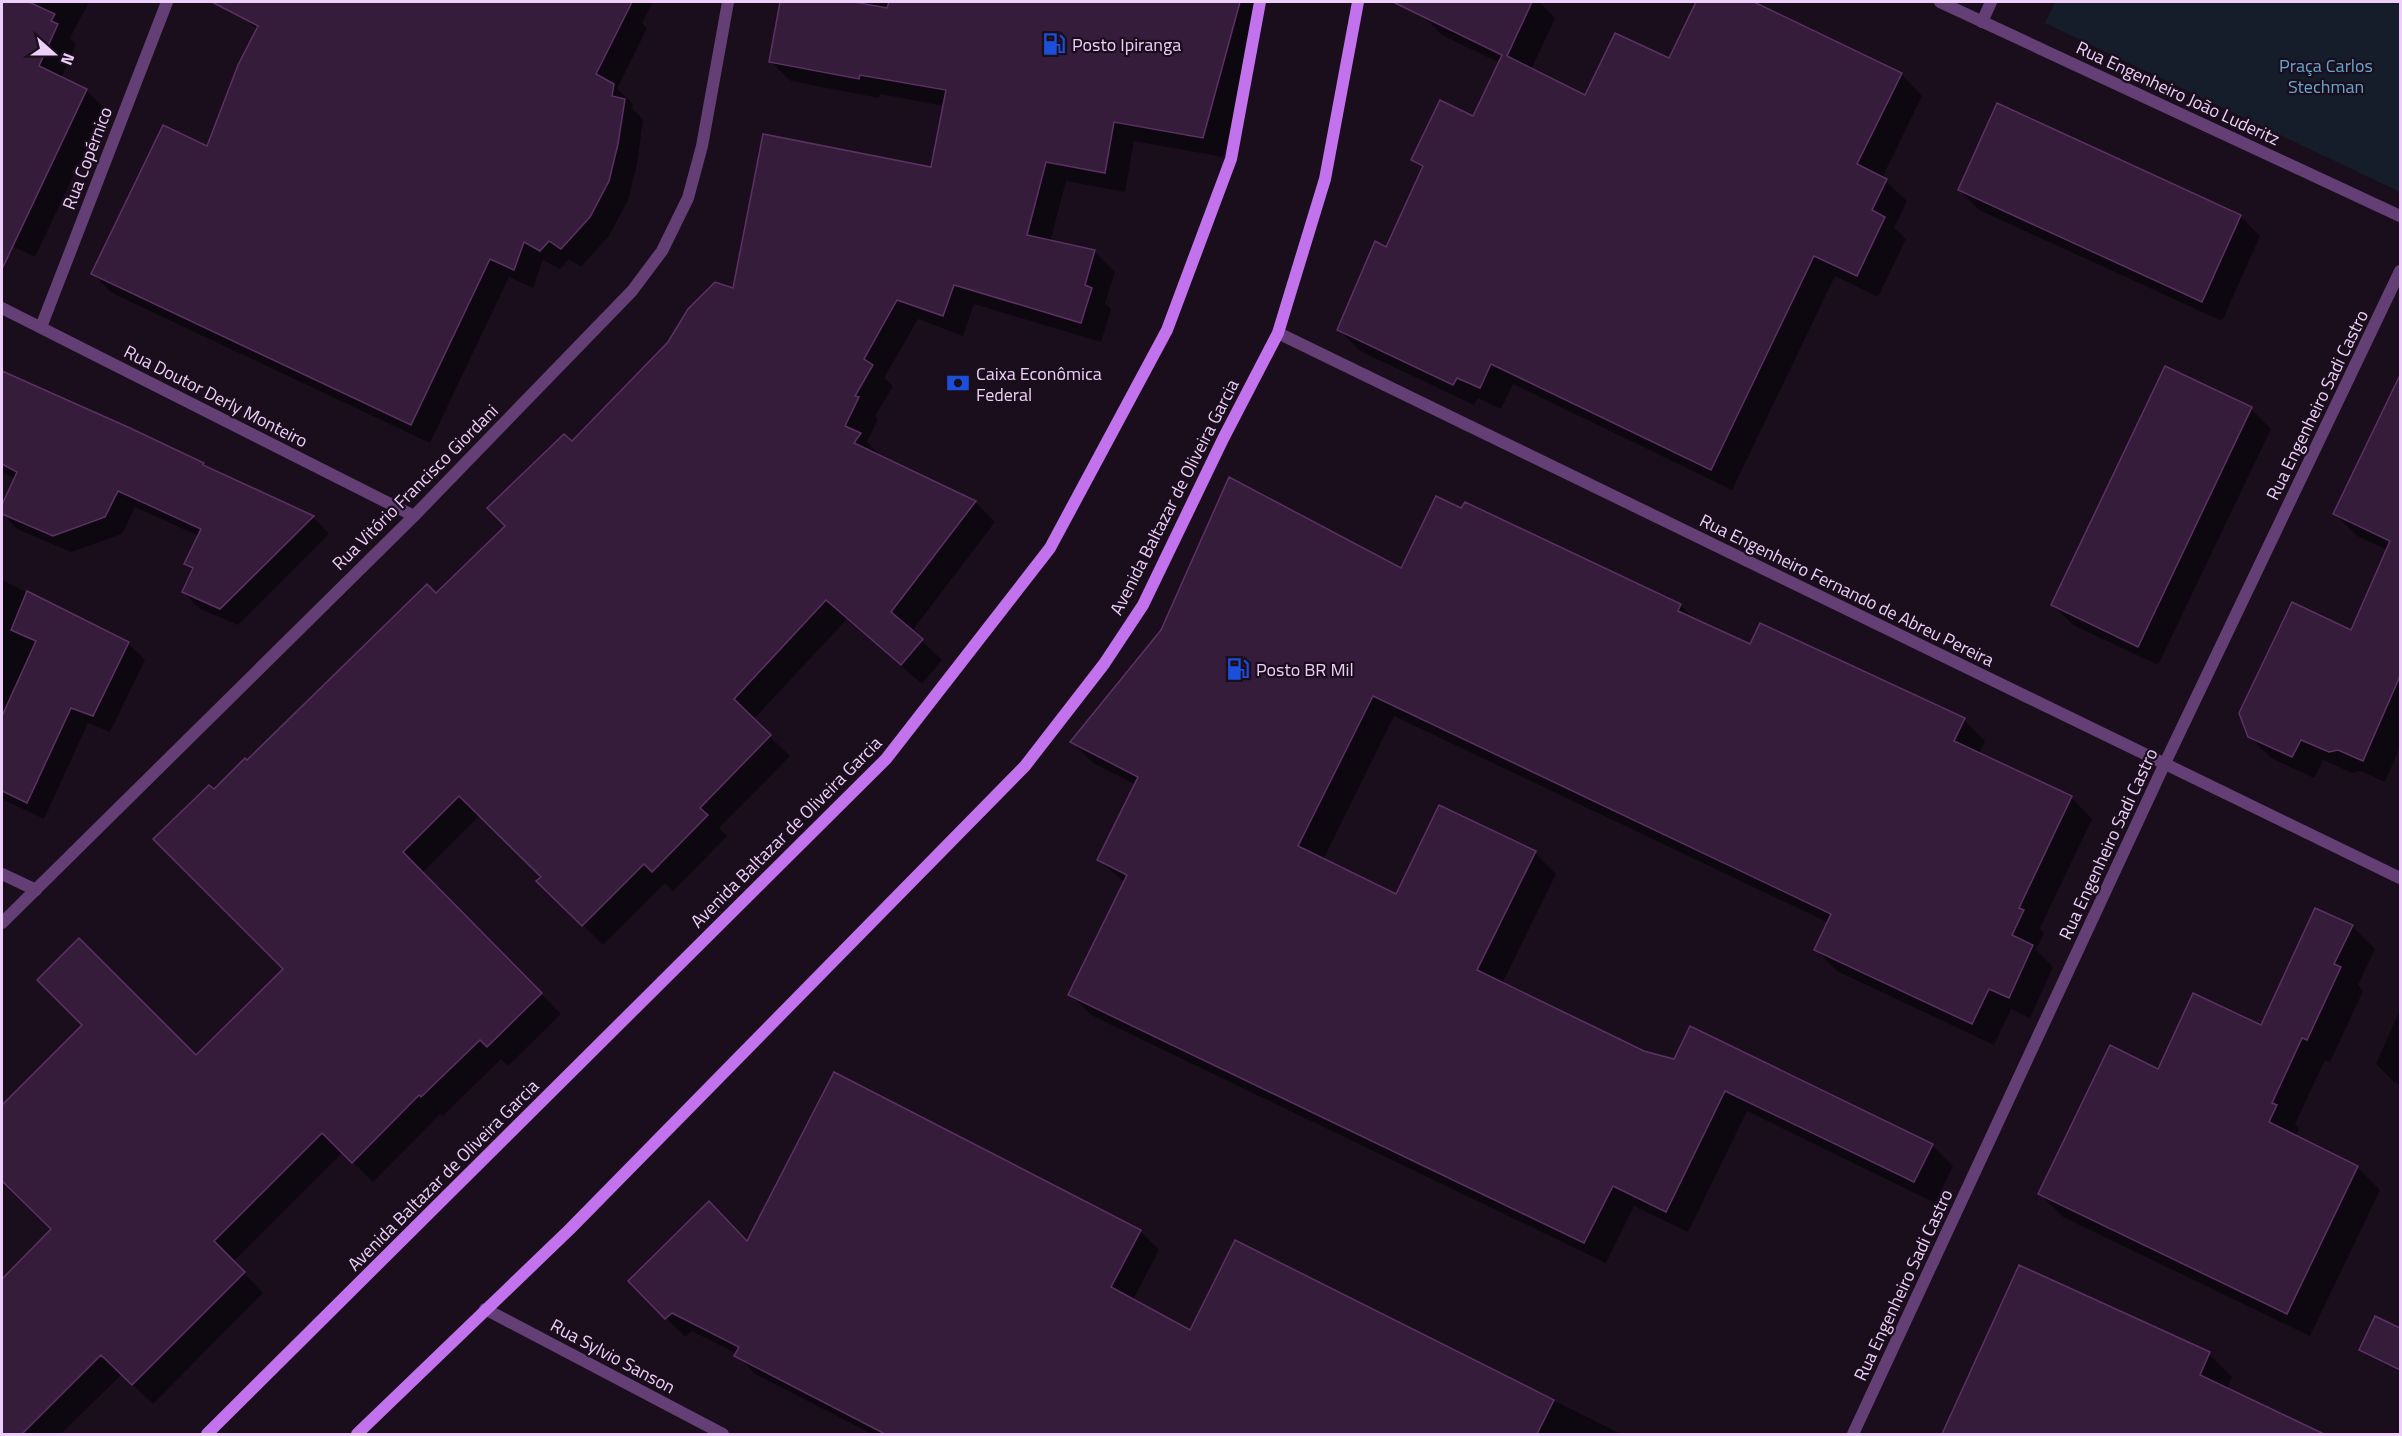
<svg xmlns="http://www.w3.org/2000/svg" width="2402" height="1436" viewBox="0 0 2402 1436" font-family="'Titillium Web',sans-serif">
<rect width="100%" height="100%" fill="#1a0e1d"/>
<path fill="#141d29" d="M 2055,2 L 2400,2 L 2400,192 L 2045,23 Z"/>
<g fill="#0007">
<path d="M 2,2 L 89,2 L 70,38 L 76,44 L 61,78 L 86,90 L 105,109 L 35,257 L 2,241 Z"/>
<path d="M 255,2 L 653,2 L 642,23 L 647,28 L 617,89 L 633,104 L 632,108 L 643,120 L 637,164 L 628,200 L 609,236 L 581,267 L 569,259 L 560,269 L 543,260 L 533,288 L 509,277 L 430,443 L 112,293 L 93,274 L 208,148 L 258,30 L 246,19 Z"/>
<path d="M 781,2 L 1262,2 L 1257,31 L 1223,157 L 1134,141 L 1125,192 L 1066,181 L 1050,242 L 1094,251 L 1115,272 L 1105,303 L 1111,309 L 1101,342 L 974,304 L 963,336 L 918,319 L 884,378 L 893,386 L 875,416 L 878,419 L 867,442 L 880,455 L 879,456 L 975,502 L 995,522 L 912,631 L 942,660 L 922,684 L 847,619 L 753,720 L 790,756 L 719,828 L 727,836 L 673,891 L 665,883 L 603,945 L 539,881 L 543,878 L 480,815 L 422,873 L 561,1014 L 508,1066 L 501,1059 L 443,1116 L 440,1114 L 373,1182 L 343,1152 L 233,1262 L 263,1293 L 153,1404 L 122,1374 L 61,1434 L 2,1434 L 2,1281 L 53,1230 L 2,1180 L 2,1107 L 84,1025 L 196,1057 L 285,969 L 214,791 L 436,595 L 507,526 L 572,443 L 734,290 L 933,169 L 944,106 L 880,94 L 879,98 L 791,81 L 770,61 Z"/>
<path d="M 1427,2 L 1539,2 L 1555,18 L 1531,70 L 1586,97 L 1697,74 L 1732,2 L 1750,2 L 1901,74 L 1922,96 L 1882,178 L 1907,201 L 1894,228 L 1906,239 L 1878,297 L 1835,276 L 1732,490 L 1513,384 L 1501,409 L 1478,398 L 1474,405 L 1360,351 L 1339,330 L 1386,249 L 1423,170 L 1413,160 L 1473,118 L 1500,63 L 1442,35 L 1421,14 Z"/>
<path d="M 1998,105 L 2241,217 L 2260,236 L 2222,321 L 1979,210 L 1959,190 Z"/>
<path d="M 2166,368 L 2251,409 L 2271,429 L 2158,665 L 2073,625 L 2053,605 Z"/>
<path d="M 2,372 L 129,429 L 203,464 L 208,469 L 313,517 L 329,534 L 238,625 L 200,609 L 183,592 L 193,571 L 186,564 L 199,536 L 135,507 L 122,534 L 71,552 L 17,529 L 2,513 L 15,479 L 2,472 Z"/>
<path d="M 2400,378 L 2400,746 L 2385,782 L 2361,771 L 2352,773 L 2323,760 L 2314,778 L 2271,758 L 2249,736 L 2352,632 L 2388,550 L 2357,536 L 2335,514 Z"/>
<path d="M 1402,571 L 1680,605 L 1696,621 L 1751,646 L 1964,720 L 1985,741 L 1979,754 L 2071,797 L 2092,819 L 2040,928 L 2044,933 L 2036,950 L 2053,967 L 2030,1018 L 2011,1009 L 1994,1045 L 1837,971 L 1816,950 L 1829,923 L 1394,716 L 1323,860 L 1397,896 L 1535,853 L 1556,874 L 1502,984 L 1643,1052 L 1932,1145 L 1953,1166 L 1935,1203 L 1747,1111 L 1688,1232 L 1634,1206 L 1606,1263 L 1091,1015 L 1070,994 L 1125,883 L 1099,860 L 1136,785 L 1093,763 L 1072,742 Z"/>
<path d="M 2,580 L 128,643 L 145,660 L 110,732 L 88,723 L 44,819 L 2,799 Z"/>
<path d="M 2352,926 L 2375,949 L 2358,985 L 2363,991 L 2330,1062 L 2325,1060 L 2295,1124 L 2299,1129 L 2295,1137 L 2357,1167 L 2380,1190 L 2310,1336 L 2063,1217 L 2040,1194 L 2159,1071 L 2261,1027 Z"/>
<path d="M 2400,1010 L 2400,1085 L 2395,1083 L 2376,1064 Z"/>
<path d="M 1140,1231 L 1159,1250 L 1133,1300 L 1191,1332 L 1236,1242 L 1621,1434 L 872,1434 L 755,1374 L 737,1354 L 692,1331 L 685,1337 L 630,1281 L 748,1243 Z"/>
<path d="M 2020,1267 L 2209,1354 L 2232,1377 L 2227,1389 L 2292,1421 L 2306,1434 L 1944,1434 Z"/>
<path d="M 2376,1318 L 2400,1330 L 2400,1372 L 2368,1356 L 2361,1349 Z"/>
</g>
<g fill="#361c3b" stroke="#5c3164" stroke-width="1.5">
<path d="M 2,2 L 29,2 L 55,14 L 51,21 L 58,24 L 39,66 L 87,89 L 2,269 Z"/>
<path d="M 212,2 L 632,2 L 596,74 L 614,84 L 612,96 L 625,99 L 618,144 L 609,181 L 590,217 L 561,249 L 549,241 L 540,251 L 524,242 L 514,270 L 490,259 L 411,425 L 91,274 L 163,125 L 207,146 L 238,65 L 258,26 Z"/>
<path d="M 780,2 L 854,2 L 887,8 L 889,2 L 1240,2 L 1203,138 L 1114,122 L 1105,173 L 1046,162 L 1027,235 L 1095,250 L 1085,285 L 1092,288 L 1081,323 L 954,285 L 943,316 L 897,300 L 864,359 L 873,365 L 855,396 L 859,397 L 845,426 L 861,433 L 854,443 L 976,501 L 891,612 L 923,639 L 901,665 L 826,600 L 734,699 L 771,735 L 700,808 L 708,815 L 652,872 L 644,864 L 582,926 L 536,881 L 541,877 L 459,796 L 403,852 L 542,993 L 487,1047 L 480,1040 L 421,1097 L 419,1095 L 352,1163 L 322,1133 L 214,1241 L 245,1272 L 132,1385 L 101,1355 L 22,1434 L 2,1434 L 2,1279 L 51,1229 L 2,1181 L 2,1105 L 82,1025 L 37,980 L 79,938 L 196,1055 L 283,969 L 153,839 L 209,785 L 214,789 L 245,758 L 247,760 L 427,584 L 436,593 L 505,526 L 487,508 L 564,434 L 572,441 L 668,342 L 688,309 L 715,282 L 733,288 L 763,134 L 931,167 L 946,90 L 860,75 L 859,79 L 769,62 Z"/>
<path d="M 1393,2 L 1532,2 L 1507,56 L 1585,95 L 1615,33 L 1669,58 L 1696,2 L 1754,2 L 1902,73 L 1857,164 L 1887,179 L 1872,210 L 1885,217 L 1857,276 L 1814,256 L 1711,470 L 1491,364 L 1480,388 L 1457,378 L 1453,385 L 1337,330 L 1375,241 L 1386,247 L 1423,166 L 1411,160 L 1440,100 L 1473,116 L 1502,55 Z"/>
<path d="M 1997,103 L 2241,215 L 2202,302 L 1958,190 Z"/>
<path d="M 2165,366 L 2252,407 L 2138,647 L 2051,605 Z"/>
<path d="M 2,371 L 130,428 L 204,463 L 203,465 L 314,516 L 220,609 L 182,592 L 193,568 L 184,564 L 201,529 L 118,491 L 105,517 L 53,536 L 2,514 L 2,505 L 17,472 L 2,464 Z"/>
<path d="M 2400,375 L 2400,676 L 2363,761 L 2338,750 L 2329,752 L 2301,740 L 2292,757 L 2248,737 L 2239,713 L 2292,602 L 2351,630 L 2390,541 L 2333,514 Z"/>
<path d="M 1229,477 L 1401,568 L 1436,496 L 1461,508 L 1465,502 L 1681,604 L 1678,611 L 1750,644 L 1760,623 L 1965,718 L 1954,741 L 2072,796 L 2019,908 L 2024,910 L 2012,935 L 2033,945 L 2009,998 L 1989,989 L 1972,1024 L 1814,950 L 1831,914 L 1373,696 L 1298,846 L 1396,894 L 1439,805 L 1536,851 L 1477,970 L 1644,1051 L 1674,1059 L 1690,1026 L 1933,1144 L 1914,1182 L 1725,1091 L 1666,1212 L 1613,1186 L 1584,1243 L 1068,995 L 1127,875 L 1097,860 L 1138,777 L 1070,742 L 1161,630 Z"/>
<path d="M 27,591 L 129,642 L 93,716 L 71,708 L 27,803 L 2,791 L 2,716 L 36,641 L 11,630 Z"/>
<path d="M 2315,908 L 2353,925 L 2334,964 L 2341,967 L 2307,1040 L 2302,1038 L 2272,1103 L 2277,1105 L 2269,1122 L 2358,1166 L 2287,1314 L 2038,1194 L 2110,1045 L 2158,1069 L 2193,993 L 2261,1025 Z"/>
<path d="M 834,1072 L 1141,1230 L 1111,1287 L 1190,1330 L 1235,1240 L 1554,1400 L 1537,1434 L 885,1434 L 734,1356 L 739,1347 L 672,1313 L 665,1319 L 628,1281 L 709,1201 L 747,1241 Z"/>
<path d="M 2019,1265 L 2210,1352 L 2200,1375 L 2324,1434 L 1942,1434 Z"/>
<path d="M 2375,1316 L 2400,1328 L 2400,1370 L 2359,1350 Z"/>
</g>
<g fill="none" stroke-linecap="round" stroke-linejoin="round">
<g stroke="#643f76" stroke-width="12">
<path d="M 1982,22 L 1991,2"/>
<path d="M 2,308 L 414,516"/>
<path d="M 41,327 L 167,2"/>
<path d="M 1278,333 L 2400,878"/>
<path d="M 2,874 L 36,890"/>
<path d="M 2,923 L 414,516 L 632,291 L 662,251 L 688,198 L 702,146 L 728,2"/>
<path d="M 485,1309 L 723,1434"/>
<path d="M 1853,1434 L 2165,763 L 2400,271"/>
</g>
<path stroke="#643f76" stroke-width="12" d="M 1940,2 L 2400,216"/>
<g stroke="#c372ee" stroke-width="12">
<path d="M 207,1434 L 886,759 L 1050,548 L 1167,330 L 1231,159 L 1260,2"/>
<path d="M 357,1434 L 570,1229 L 1025,766 L 1104,664 L 1143,605 L 1223,439 L 1278,333 L 1325,179 L 1358,2"/>
</g>
</g>
<defs>
<g id="fuel-bare" transform="scale(1.8)"><path d="M-5.5-6h7V0h2V4h1.3V-2.5L3-4.5l.8-.8L6-3V5H2.5V1h-1V6h-7ZM-4.2-4.7v3.2H.2V-4.7Z" fill="#1b4fda" stroke="#1a0e1d" stroke-width="2.5" paint-order="stroke"/></g>
<g id="bank-bare" transform="scale(1.8)"><path d="M-6-4H6V4H-6ZM0-2.3a2.3 2.3 0 1 0 0 4.6a2.3 2.3 0 1 0 0-4.6Z" fill="#1b4fda" stroke="#1a0e1d" stroke-width="2.5" paint-order="stroke"/></g>
</defs>
<g fill-rule="evenodd">
<use href="#fuel-bare" x="1054" y="44"/>
<use href="#bank-bare" x="958" y="383"/>
<use href="#fuel-bare" x="1238" y="669"/>
</g>
<g text-anchor="middle" dominant-baseline="central" stroke-width="4.5" stroke-linejoin="round" paint-order="stroke">
<g font-size="18" fill="#eecff9" stroke="#1a0e1d" text-anchor="start">
<text x="1072" y="44">Posto Ipiranga</text>
<text x="976" y="373">Caixa Econômica<tspan x="976" dy="21">Federal</tspan></text>
<text x="1256" y="669">Posto BR Mil</text>
</g>
<g font-size="18" fill="#65a7cf" stroke="#1a0e1d">
<text x="2326" y="65">Praça Carlos<tspan x="2326" dy="21">Stechman</tspan></text>
</g>
<g font-size="18" fill="#eecff9" stroke="#1a0e1d">
<text transform="translate(2178 93) rotate(25)">Rua Engenheiro João Luderitz</text>
<text transform="translate(87 158) rotate(-69)">Rua Copérnico</text>
<text transform="translate(216 396) rotate(27)">Rua Doutor Derly Monteiro</text>
<text transform="translate(2317 405) rotate(-64)">Rua Engenheiro Sadi Castro</text>
<text transform="translate(415 487) rotate(-45)">Rua Vitório Francisco Giordani</text>
<text transform="translate(1174 497) rotate(-63)">Avenida Baltazar de Oliveira Garcia</text>
<text transform="translate(1847 590) rotate(26)">Rua Engenheiro Fernando de Abreu Pereira</text>
<text transform="translate(786 832) rotate(-45)">Avenida Baltazar de Oliveira Garcia</text>
<text transform="translate(2108 844) rotate(-65)">Rua Engenheiro Sadi Castro</text>
<text transform="translate(443 1175) rotate(-45)">Avenida Baltazar de Oliveira Garcia</text>
<text transform="translate(1903 1285) rotate(-65)">Rua Engenheiro Sadi Castro</text>
<text transform="translate(613 1356) rotate(28)">Rua Sylvio Sanson</text>
</g>
</g>
<rect width="2402" height="1436" fill="none" stroke="#eecff9" stroke-width="6"/>
<g transform="translate(54 54) rotate(111)" stroke="#1a0e1d" stroke-width="4.5" paint-order="stroke">
<path d="M0-4.5L10 22L0 15L-10 22Z" fill="#eecff9"/>
<text y="-9" font-size="16" font-weight="bold" text-anchor="middle" fill="#eecff9">N</text>
</g>
</svg>
